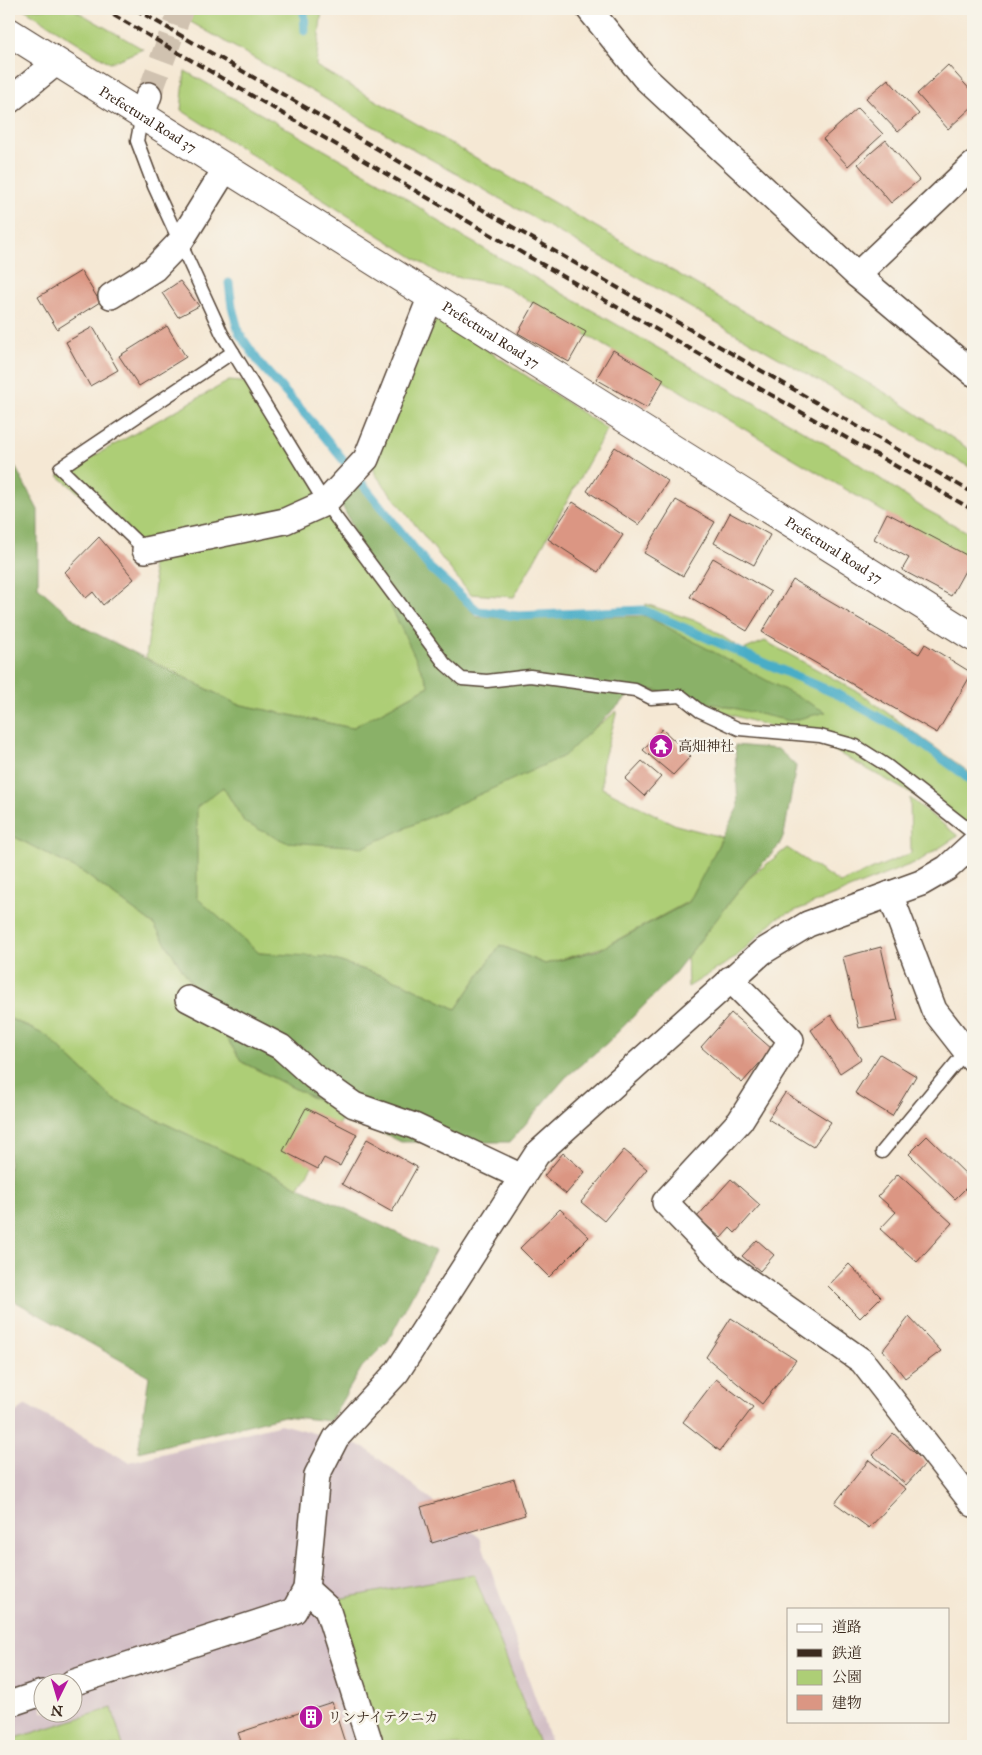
<svg xmlns="http://www.w3.org/2000/svg" width="982" height="1755" viewBox="0 0 982 1755" font-family="'IM FELL Great Primer','Noto Serif JP',serif">
<rect width="100%" height="100%" fill="#f7f3e8"/>
<filter id="ink" filterUnits="userSpaceOnUse"><feTurbulence type="fractalNoise" baseFrequency=".02" numOctaves="2"/><feDisplacementMap in="SourceGraphic" scale="10" xChannelSelector="R" yChannelSelector="G"/><feConvolveMatrix kernelMatrix="1 2 1 2 8 2 1 2 1" color-interpolation-filters="sRGB"/></filter>
<filter id="wash" filterUnits="userSpaceOnUse"><feTurbulence type="fractalNoise" baseFrequency=".0096" numOctaves="4" result="noise"/><feDisplacementMap in="SourceGraphic" scale="20" xChannelSelector="R" yChannelSelector="G"/><feGaussianBlur stdDeviation="1.12" result="paint"/><feColorMatrix in="noise" values="0 0 0 0 0 0 0 0 0 0 0 0 0 0 0 0 0 1.4 0 .05"/><feComposite in="paint" operator="in"/></filter>
<g filter="url(#wash)">
<rect width="100%" height="100%" fill="#f5e8d4"/>
<path fill="#d2bec5" fill-rule="evenodd" d="M 26,1405 L 129,1462 L 281,1424 L 364,1447 L 480,1538 L 552,1746 L 9,1746 L 9,1417 ZM 42,1682 L 72,1682 L 72,1712 L 42,1712 Z"/>
<g fill="#adce76" stroke="#747c4a">
<path d="M 24,9 L 73,9 L 143,49 L 110,63 Z"/>
<path d="M 168,9 L 322,9 L 316,66 L 889,395 L 973,452 L 973,469 Z"/>
<path d="M 185,71 L 393,189 L 453,231 L 847,456 L 923,508 L 973,535 L 973,565 L 502,285 L 440,274 L 181,110 Z"/>
<path d="M 437,317 L 607,429 L 514,597 L 470,594 L 375,474 L 370,450 Z"/>
<path d="M 229,381 L 252,383 L 427,639 L 429,686 L 352,728 L 237,704 L 146,658 L 155,584 L 148,549 L 58,476 Z"/>
<path d="M 646,604 L 702,623 L 743,650 L 765,641 L 860,693 L 973,775 L 973,828 L 815,740 L 635,686 Z"/>
<path d="M 617,711 L 602,765 L 602,788 L 676,825 L 722,837 L 693,899 L 604,947 L 545,964 L 500,945 L 456,1009 L 401,982 L 332,959 L 259,953 L 196,898 L 195,804 L 223,787 L 245,823 L 560,754 Z"/>
<path d="M 910,798 L 958,836 L 919,861 L 777,918 L 735,958 L 688,987 L 687,957 L 748,879 L 787,848 L 840,883 L 911,853 Z"/>
<path d="M 9,834 L 84,873 L 154,925 L 242,1062 L 345,1114 L 299,1187 L 113,1099 L 47,1036 L 9,1018 Z"/>
<path d="M 474,1574 L 540,1746 L 374,1746 L 321,1602 Z"/>
<path d="M 112,1708 L 123,1746 L 9,1746 L 9,1740 Z"/>
</g>
<g fill="#8ab167" stroke="#626e42">
<path d="M 9,455 L 38,510 L 38,587 L 83,627 L 237,704 L 352,728 L 429,686 L 338,497 L 355,481 L 477,617 L 646,616 L 826,712 L 790,721 L 653,690 L 635,690 L 564,756 L 364,847 L 286,842 L 245,823 L 223,787 L 197,807 L 197,898 L 259,953 L 326,957 L 401,982 L 456,1009 L 500,945 L 545,964 L 599,950 L 689,902 L 738,807 L 735,745 L 778,749 L 796,766 L 784,835 L 778,847 L 748,879 L 670,979 L 607,1043 L 566,1077 L 510,1142 L 401,1142 L 242,1062 L 154,925 L 84,873 L 9,834 Z"/>
<path d="M 9,1018 L 47,1036 L 113,1099 L 435,1251 L 388,1341 L 362,1367 L 330,1421 L 284,1416 L 138,1452 L 149,1376 L 9,1298 Z"/>
</g>
<g fill="none" stroke-linecap="round" stroke-linejoin="round">
<g stroke="#48adc7" stroke-width="9">
<path d="M 304,9 L 305,31"/>
<path d="M 229,283 L 232,307 L 239,333 L 260,364 L 320,431 L 430,568 L 478,611 L 519,616 L 643,610 L 839,695 L 907,733 L 962,773 L 973,784"/>
</g>
</g>
<g id="blocks">
<g fill="#db9683">
<path d="M 948,65 L 973,93 L 973,106 L 948,129 L 917,94 Z"/>
<path d="M 888,79 L 919,114 L 898,132 L 866,98 Z"/>
<path d="M 858,108 L 883,134 L 848,166 L 823,139 Z"/>
<path d="M 886,140 L 919,180 L 891,203 L 858,164 Z"/>
<path d="M 81,271 L 100,302 L 57,329 L 38,297 Z"/>
<path d="M 180,281 L 199,306 L 178,317 L 162,293 Z"/>
<path d="M 535,303 L 586,332 L 569,362 L 518,333 Z"/>
<path d="M 167,326 L 186,357 L 139,386 L 119,356 Z"/>
<path d="M 93,327 L 118,370 L 90,386 L 66,342 Z"/>
<path d="M 613,350 L 664,379 L 647,408 L 596,379 Z"/>
<path d="M 615,447 L 668,481 L 639,525 L 587,491 Z"/>
<path d="M 676,500 L 715,522 L 683,576 L 644,553 Z"/>
<path d="M 573,502 L 623,535 L 598,572 L 548,539 Z"/>
<path d="M 730,513 L 770,535 L 754,565 L 714,543 Z"/>
<path d="M 887,513 L 972,558 L 951,596 L 902,570 L 909,558 L 874,539 Z"/>
<path d="M 99,537 L 134,579 L 103,605 L 93,592 L 86,598 L 65,572 Z"/>
<path d="M 713,558 L 771,592 L 747,631 L 690,597 Z"/>
<path d="M 793,580 L 919,654 L 925,644 L 972,673 L 937,733 L 762,632 Z"/>
<path d="M 973,592 L 973,604 L 968,600 Z"/>
<path d="M 662,729 L 691,756 L 673,775 L 643,750 Z"/>
<path d="M 642,761 L 661,777 L 644,796 L 625,779 Z"/>
<path d="M 881,947 L 898,1021 L 859,1028 L 843,957 Z"/>
<path d="M 731,1013 L 772,1049 L 742,1083 L 701,1047 Z"/>
<path d="M 831,1015 L 861,1059 L 840,1073 L 811,1030 Z"/>
<path d="M 880,1054 L 916,1076 L 892,1116 L 855,1093 Z"/>
<path d="M 785,1093 L 831,1122 L 813,1147 L 768,1119 Z"/>
<path d="M 306,1108 L 357,1134 L 340,1166 L 324,1158 L 318,1169 L 283,1151 Z"/>
<path d="M 927,1136 L 973,1181 L 955,1199 L 909,1154 Z"/>
<path d="M 367,1139 L 417,1167 L 392,1212 L 342,1184 Z"/>
<path d="M 624,1150 L 647,1169 L 604,1221 L 581,1202 Z"/>
<path d="M 563,1153 L 585,1172 L 566,1194 L 544,1176 Z"/>
<path d="M 898,1174 L 952,1223 L 917,1262 L 880,1229 L 896,1212 L 878,1196 Z"/>
<path d="M 731,1179 L 760,1205 L 735,1233 L 730,1228 L 721,1238 L 697,1217 Z"/>
<path d="M 560,1209 L 589,1237 L 549,1277 L 520,1248 Z"/>
<path d="M 757,1240 L 774,1255 L 760,1271 L 742,1256 Z"/>
<path d="M 849,1264 L 881,1297 L 860,1318 L 828,1286 Z"/>
<path d="M 909,1317 L 941,1351 L 905,1378 L 883,1350 Z"/>
<path d="M 731,1318 L 796,1360 L 762,1404 L 706,1357 Z"/>
<path d="M 716,1379 L 753,1407 L 720,1451 L 683,1422 Z"/>
<path d="M 893,1433 L 926,1463 L 906,1485 L 873,1455 Z"/>
<path d="M 869,1460 L 906,1489 L 869,1528 L 835,1503 Z"/>
<path d="M 514,1479 L 525,1515 L 432,1543 L 421,1507 Z"/>
<path d="M 332,1702 L 346,1746 L 243,1746 L 238,1733 Z"/>
</g>
</g>
</g>
<g filter="url(#ink)">
<use href="#blocks" fill-opacity="0" stroke="#574639" stroke-width="1"/>
<g fill="none" stroke-linecap="round" stroke-linejoin="round">
<path stroke="#d0c2b0" stroke-width="25" stroke-dasharray="25 12" stroke-linecap="butt" d="M 149,95 L 181,9"/>
<g stroke="#574639" stroke-width="15">
<g id="service">
<path d="M 142,115 L 137,141 L 154,186 L 222,334 L 325,503 L 445,664 L 462,679 L 487,681 L 530,676 L 635,690 L 651,698 L 681,696 L 700,711 L 739,729 L 820,736 L 856,746 L 886,765 L 973,833"/>
<path d="M 145,550 L 60,468 L 233,352"/>
<path d="M 882,1152 L 966,1051"/>
</g>
</g>
<g stroke="#574639" stroke-width="28">
<g id="minor">
<path d="M 589,9 L 644,77 L 857,275 L 973,373"/>
<path d="M 9,101 L 57,62"/>
<path d="M 142,115 L 149,95"/>
<path d="M 857,275 L 973,165"/>
<path d="M 111,296 L 154,269 L 180,242 L 226,168"/>
<path d="M 145,550 L 285,521 L 325,503 L 366,459 L 431,296"/>
<path d="M 890,894 L 934,1010 L 973,1060"/>
<path d="M 730,979 L 791,1040 L 740,1121 L 665,1202 L 728,1267 L 862,1361 L 973,1504"/>
<path d="M 188,999 L 281,1047 L 313,1076 L 354,1105 L 414,1126 L 522,1177"/>
<path d="M 306,1589 L 327,1608 L 371,1746"/>
<path d="M 72,1683 L 294,1611 L 306,1589 L 317,1475 L 336,1438 L 397,1372 L 537,1154 L 762,952 L 808,924 L 921,883 L 947,868 L 973,844"/>
<path d="M 9,1704 L 42,1693"/>
</g>
</g>
<g stroke="#574639" stroke-width="30">
<g id="primary">
<path id="s1" d="M 9,32 L 973,637"/>
</g>
</g>
<use href="#service" stroke="#fff" stroke-width="12"/>
<use href="#minor" stroke="#fff" stroke-width="25"/>
<use href="#primary" stroke="#fff" stroke-width="28"/>
<g stroke="#3b2a1e" stroke-width="4" stroke-dasharray="8 4" stroke-linecap="butt">
<path d="M 103,9 L 531,258 L 973,510"/>
<path d="M 135,9 L 973,493"/>
</g>
</g>
</g>
<defs>
<g id="temple-disc" transform="scale(1.25)"><circle r="9.5" fill="#b5179e" stroke="#f7f3e8"/><path d="M0-6L5-2H3V0L6.5 2.5H4V6H1.5V3h-3V6H-4V2.5H-6.5L-3 0V-2H-5Z" fill="#fff"/></g>
<g id="building-disc" transform="scale(1.25)"><circle r="9.5" fill="#b5179e" stroke="#f7f3e8"/><path d="M-4-6H4V6H1V3H-1V6H-4ZM-2.5-4.3h1.7v1.8h-1.7ZM.8-4.3h1.7v1.8H.8ZM-2.5-1h1.7V.8h-1.7ZM.8-1h1.7V.8H.8Z" fill="#fff"/></g>
</defs>
<g fill-rule="evenodd">
<use href="#temple-disc" x="661" y="746"/>
<use href="#building-disc" x="311" y="1717"/>
</g>
<g text-anchor="middle" dominant-baseline="central" stroke-width="5" stroke-linejoin="round" paint-order="stroke">
<g font-size="14" fill="#3b2a1e" stroke="#f7f3e8">
<text stroke="none"><textPath href="#s1" startOffset="164">Prefectural Road 37</textPath></text>
<text stroke="none"><textPath href="#s1" startOffset="569">Prefectural Road 37</textPath></text>
<text stroke="none"><textPath href="#s1" startOffset="974">Prefectural Road 37</textPath></text>
</g>
<g font-size="14" fill="#3b2a1e" stroke="#f7f3e8" text-anchor="start">
<text x="678" y="746">高畑神社</text>
<text x="328" y="1717">リンナイテクニカ</text>
</g>
</g>
<rect width="982" height="1755" fill="none" stroke="#f7f3e8" stroke-width="30"/>
<rect x="787" y="1608" width="162" height="115" fill="#f7f3e8" stroke="#aca397"/>
<rect x="797" y="1624" width="25" height="8" fill="#ffffff" stroke="#aca397"/>
<text x="832" y="1632" font-size="15" fill="#3b2a1e">道路</text>
<rect x="797" y="1649" width="25" height="8" fill="#3b2a1e" stroke="#aca397"/>
<text x="832" y="1658" font-size="15" fill="#3b2a1e">鉄道</text>
<rect x="797" y="1670" width="25" height="15" fill="#adce76" stroke="#aca397"/>
<text x="832" y="1682" font-size="15" fill="#3b2a1e">公園</text>
<rect x="797" y="1695" width="25" height="15" fill="#db9683" stroke="#aca397"/>
<text x="832" y="1708" font-size="15" fill="#3b2a1e">建物</text>
<g transform="translate(58 1698) rotate(185)"><circle r="24" fill="#f7f3e8" stroke="#aca397"/>
<path d="M0-4L9 19L0 12L-9 19Z" fill="#b5179e"/>
<text y="-8" font-size="14" font-weight="bold" text-anchor="middle" fill="#3b2a1e">N</text>
</g>
</svg>
